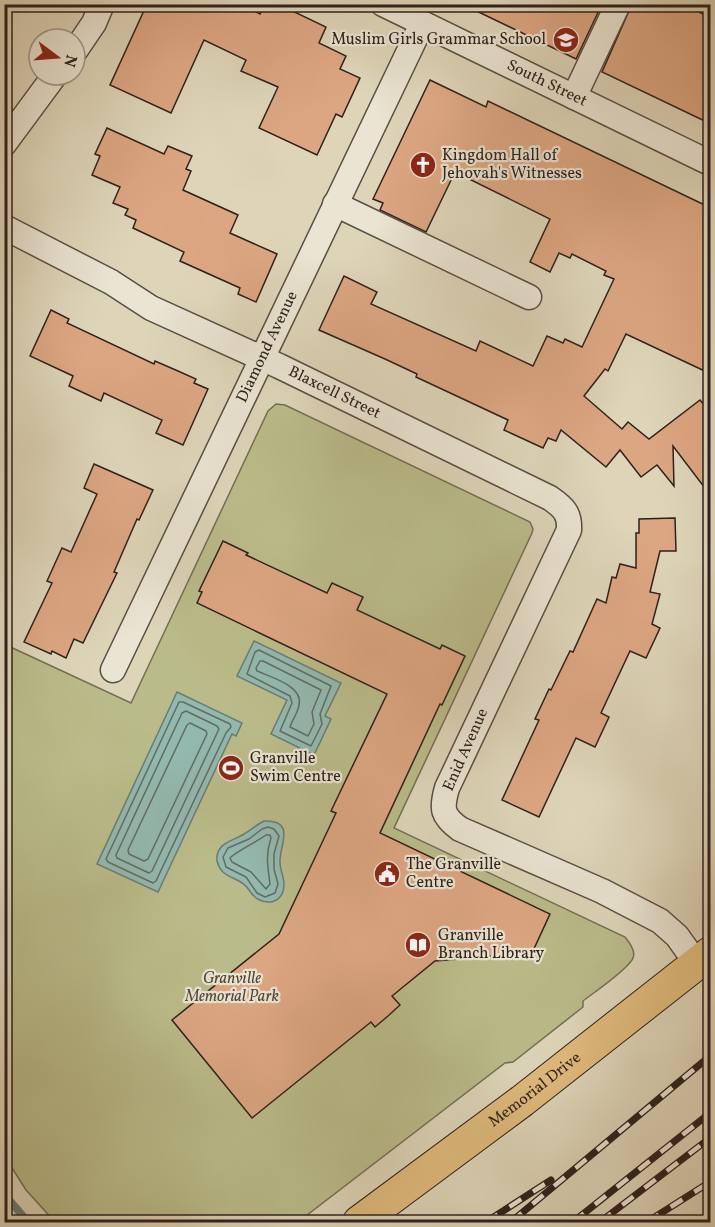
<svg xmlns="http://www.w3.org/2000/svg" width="715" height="1227" viewBox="0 0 715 1227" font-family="Vollkorn,serif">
<rect width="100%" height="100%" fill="#ded5b9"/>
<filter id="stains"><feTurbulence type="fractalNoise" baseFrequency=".00333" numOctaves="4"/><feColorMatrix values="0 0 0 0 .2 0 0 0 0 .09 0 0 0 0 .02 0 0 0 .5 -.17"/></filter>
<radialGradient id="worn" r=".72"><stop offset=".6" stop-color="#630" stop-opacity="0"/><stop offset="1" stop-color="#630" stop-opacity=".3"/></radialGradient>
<path fill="#babb8a" stroke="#746e53" stroke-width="1.5" d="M 276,404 L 285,405 L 530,522 L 533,529 L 532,533 L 394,828 L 625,937 C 630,943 636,951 633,958 C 629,969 593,993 583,1001 L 583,1007 L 513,1062 L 505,1063 L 298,1222 L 55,1222 L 26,1190 L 5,1157 L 4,644 L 131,703 L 268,411 Z"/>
<g fill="#93b9af" stroke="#6b7c74" stroke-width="1.5">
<path d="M 254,641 L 341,683 L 325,716 L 331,719 L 314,755 L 271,734 L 287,700 L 237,676 Z"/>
<path d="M 177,692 L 242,723 L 236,736 L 232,734 L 158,892 L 97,864 Z"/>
<path d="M 264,821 C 297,820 279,846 280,862 C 280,870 284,877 284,884 C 284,907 259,907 249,890 C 242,879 232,880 223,872 C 220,869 218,865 217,861 C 215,843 233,841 244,834 C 251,830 256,825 264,821 Z"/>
</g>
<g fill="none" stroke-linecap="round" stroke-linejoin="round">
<g stroke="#606d66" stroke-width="1.5">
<path d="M 259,650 L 331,686 L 320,714 L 322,724 L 311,746 L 280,731 L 292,703 L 290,696 L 247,674 L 255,652 Z"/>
<path d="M 260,661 L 263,661 L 321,690 L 312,712 L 314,724 L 308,736 L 290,727 C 292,720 298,713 299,705 C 304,686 270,677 257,671 L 256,668 Z"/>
<path d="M 179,702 L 183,702 L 230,724 L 231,727 L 226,733 L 156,881 L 153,883 L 108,862 L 106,859 Z"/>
<path d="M 186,711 L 217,726 L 219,729 L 152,871 L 149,873 L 117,858 L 116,855 L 182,713 Z"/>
<path d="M 190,723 L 206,731 L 207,734 L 148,859 L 144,861 L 129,854 L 128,850 L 187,725 Z"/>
<path d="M 268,827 L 274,829 L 279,836 L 274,854 L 274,869 L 278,884 L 275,893 L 265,897 L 257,893 L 246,877 L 226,867 L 223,857 L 228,848 L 249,839 L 262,829 Z"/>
<path d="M 266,835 L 270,835 L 271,838 C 265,856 268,867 270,884 L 266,889 L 251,872 L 232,862 L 230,858 C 234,853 258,841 266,835 Z"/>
</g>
<g stroke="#6b7c74" stroke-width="8">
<path d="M 22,6 L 23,4"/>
<path d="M 4,1194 L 28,1222"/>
</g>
</g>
<g fill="#dca682" stroke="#2e211c" stroke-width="1.5">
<path d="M 147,4 L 240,4 L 260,14 L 265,4 L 278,4 L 326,27 L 319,43 L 346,56 L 340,69 L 360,78 L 342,117 L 336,114 L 317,155 L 259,128 L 278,87 L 241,71 L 246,60 L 204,40 L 171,113 L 110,85 Z"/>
<path d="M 462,4 L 602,4 L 576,59 Z"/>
<path d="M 632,4 L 683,4 L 711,18 L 711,124 L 602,72 Z"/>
<path d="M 430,80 L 486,107 L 488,101 L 711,208 L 711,374 L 626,334 L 608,371 L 605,369 L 584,396 L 622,429 L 628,422 L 649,439 L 700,400 L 711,413 L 711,496 L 673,446 L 674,486 L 657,465 L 641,477 L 620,450 L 606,467 L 561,430 L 556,441 L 548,438 L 543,448 L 504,430 L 508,420 L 416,377 L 417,374 L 385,359 L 319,330 L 344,276 L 377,292 L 371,304 L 476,351 L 480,341 L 533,366 L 547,336 L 563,343 L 565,339 L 582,347 L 614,279 L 604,275 L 606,271 L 572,254 L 570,258 L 559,253 L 550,272 L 530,262 L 550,219 L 455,172 L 426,232 L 380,210 L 383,203 L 373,199 Z"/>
<path d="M 107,128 L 164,154 L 168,146 L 192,156 L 186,169 L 191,171 L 183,190 L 238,215 L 230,233 L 277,254 L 256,302 L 238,294 L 240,288 L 180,261 L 184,252 L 133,228 L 136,220 L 125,215 L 128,209 L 113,203 L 120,187 L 92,175 L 100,156 L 95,154 Z"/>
<path d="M 51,310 L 69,319 L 67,323 L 154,364 L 155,361 L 178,371 L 196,379 L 194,383 L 208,389 L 183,445 L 156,433 L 162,420 L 104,393 L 101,401 L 69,386 L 73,376 L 30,356 Z"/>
<path d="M 94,464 L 153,490 L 139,520 L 137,519 L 114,572 L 117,573 L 83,643 L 74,639 L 66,658 L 52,651 L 51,654 L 24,642 L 52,583 L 47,581 L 62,548 L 71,552 L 97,494 L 84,488 Z"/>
<path d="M 675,518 L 676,551 L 660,551 L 650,592 L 660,594 L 652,624 L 660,628 L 646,658 L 630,651 L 601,713 L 609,717 L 595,747 L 576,738 L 539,817 L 502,800 L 539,720 L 535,719 L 549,689 L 551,690 L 570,651 L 573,652 L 597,599 L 606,603 L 612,577 L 616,578 L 620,564 L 636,568 L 636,533 L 639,533 L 639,519 Z"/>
<path d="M 223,541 L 248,553 L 246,555 L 327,593 L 332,583 L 363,597 L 357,610 L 440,649 L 442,645 L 465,656 L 442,705 L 440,704 L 380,833 L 550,914 L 532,953 L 435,961 L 392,996 L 400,1005 L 388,1016 L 375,1027 L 371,1022 L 252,1118 L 172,1020 L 279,934 L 336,813 L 331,811 L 387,694 L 197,603 L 202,592 L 199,591 Z"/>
</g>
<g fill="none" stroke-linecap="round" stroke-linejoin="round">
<g stroke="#5a4e43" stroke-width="27">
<g id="minor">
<path id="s1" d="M 383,4 L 710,163"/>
<path d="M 75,51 L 94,23 L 102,4"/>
<path d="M 574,97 L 618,4"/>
<path d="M 4,144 L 55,75"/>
<path d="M 335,204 L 529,297"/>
<path id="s2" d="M 4,227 L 111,282 L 151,308 L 279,366 L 550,498 C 563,507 570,513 569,530 L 447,788 C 441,809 442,816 460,829 L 602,891 L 660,921 L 677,936 L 697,964"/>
<path id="s3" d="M 113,670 L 422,24"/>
</g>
</g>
<g stroke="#2e211c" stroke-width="34">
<g id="major">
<path id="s4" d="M 359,1222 L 522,1101 L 710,953"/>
</g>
</g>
<use href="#minor" stroke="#eae4d2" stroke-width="24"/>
<use href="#major" stroke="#dfba7c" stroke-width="32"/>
<g stroke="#2e211c" stroke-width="7">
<g id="rail">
<path d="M 486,1222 L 551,1180"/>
<path d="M 511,1222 L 710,1056"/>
<path d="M 573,1222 L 710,1113"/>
<path d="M 600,1222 L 710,1138"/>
<path d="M 647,1222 L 710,1182"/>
</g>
</g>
<use href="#rail" stroke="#eae4d2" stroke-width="4.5" stroke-dasharray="14" stroke-linecap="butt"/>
</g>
<defs>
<g id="school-disc" transform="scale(1.35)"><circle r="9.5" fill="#8f2418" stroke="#eae4d2"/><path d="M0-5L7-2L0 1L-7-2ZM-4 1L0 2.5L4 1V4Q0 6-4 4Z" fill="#fff"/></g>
<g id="church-disc" transform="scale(1.35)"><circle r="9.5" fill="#8f2418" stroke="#eae4d2"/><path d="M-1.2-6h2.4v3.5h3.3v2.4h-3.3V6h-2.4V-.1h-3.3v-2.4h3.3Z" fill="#fff"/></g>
<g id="stadium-disc" transform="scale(1.35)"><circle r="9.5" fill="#8f2418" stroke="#eae4d2"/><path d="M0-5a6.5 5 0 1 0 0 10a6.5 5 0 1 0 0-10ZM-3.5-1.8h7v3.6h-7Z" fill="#fff"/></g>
<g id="civic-disc" transform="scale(1.35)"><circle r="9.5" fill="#8f2418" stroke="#eae4d2"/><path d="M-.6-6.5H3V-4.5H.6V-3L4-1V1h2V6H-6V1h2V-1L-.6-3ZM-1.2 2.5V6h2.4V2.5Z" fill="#fff"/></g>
<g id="library-disc" transform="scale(1.35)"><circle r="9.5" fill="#8f2418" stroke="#eae4d2"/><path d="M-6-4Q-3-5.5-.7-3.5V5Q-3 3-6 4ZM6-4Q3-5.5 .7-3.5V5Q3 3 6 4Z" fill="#fff"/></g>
</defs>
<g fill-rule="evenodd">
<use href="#school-disc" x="566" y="40"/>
<use href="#church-disc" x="423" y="165"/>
<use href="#stadium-disc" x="231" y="768"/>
<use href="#civic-disc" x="387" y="874"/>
<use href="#library-disc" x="418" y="945"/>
</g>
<g text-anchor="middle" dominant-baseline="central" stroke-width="4.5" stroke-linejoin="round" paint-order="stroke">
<g font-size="16" fill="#2e211c" stroke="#eae4d2" text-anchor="start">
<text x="546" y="40" text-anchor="end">Muslim Girls Grammar School</text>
<text x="442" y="156">Kingdom Hall of<tspan x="442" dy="18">Jehovah's Witnesses</tspan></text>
<text x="250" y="759">Granville<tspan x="250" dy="18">Swim Centre</tspan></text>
<text x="406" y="865">The Granville<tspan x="406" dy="18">Centre</tspan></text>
<text x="438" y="936">Granville<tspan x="438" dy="18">Branch Library</tspan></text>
</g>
<g font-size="16" fill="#2e211c" stroke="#eae4d2">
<text stroke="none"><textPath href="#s1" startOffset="182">South Street</textPath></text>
<text stroke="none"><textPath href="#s3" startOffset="358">Diamond Avenue</textPath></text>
<text stroke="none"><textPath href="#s2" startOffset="370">Blaxcell Street</textPath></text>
<text transform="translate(466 750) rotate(-66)">Enid Avenue</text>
<text stroke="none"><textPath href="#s4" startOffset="220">Memorial Drive</textPath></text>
</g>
<g font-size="16" font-style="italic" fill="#514838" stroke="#eae4d2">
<text x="232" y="979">Granville<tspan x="232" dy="18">Memorial Park</tspan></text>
</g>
</g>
<rect width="715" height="1227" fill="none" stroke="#ded5b9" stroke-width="24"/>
<rect x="6" y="6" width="703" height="1215" fill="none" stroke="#2e211c" stroke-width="3"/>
<rect x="12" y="12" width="691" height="1203" fill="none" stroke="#2e211c" stroke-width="1.5"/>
<g transform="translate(57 57) rotate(106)"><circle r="28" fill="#eae4d2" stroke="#9f9689" stroke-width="1.5"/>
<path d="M0-4.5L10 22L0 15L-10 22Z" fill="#8f2418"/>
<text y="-9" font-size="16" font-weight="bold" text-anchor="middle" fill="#2e211c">N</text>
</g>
<rect width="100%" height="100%" filter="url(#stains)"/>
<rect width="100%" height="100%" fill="url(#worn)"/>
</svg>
